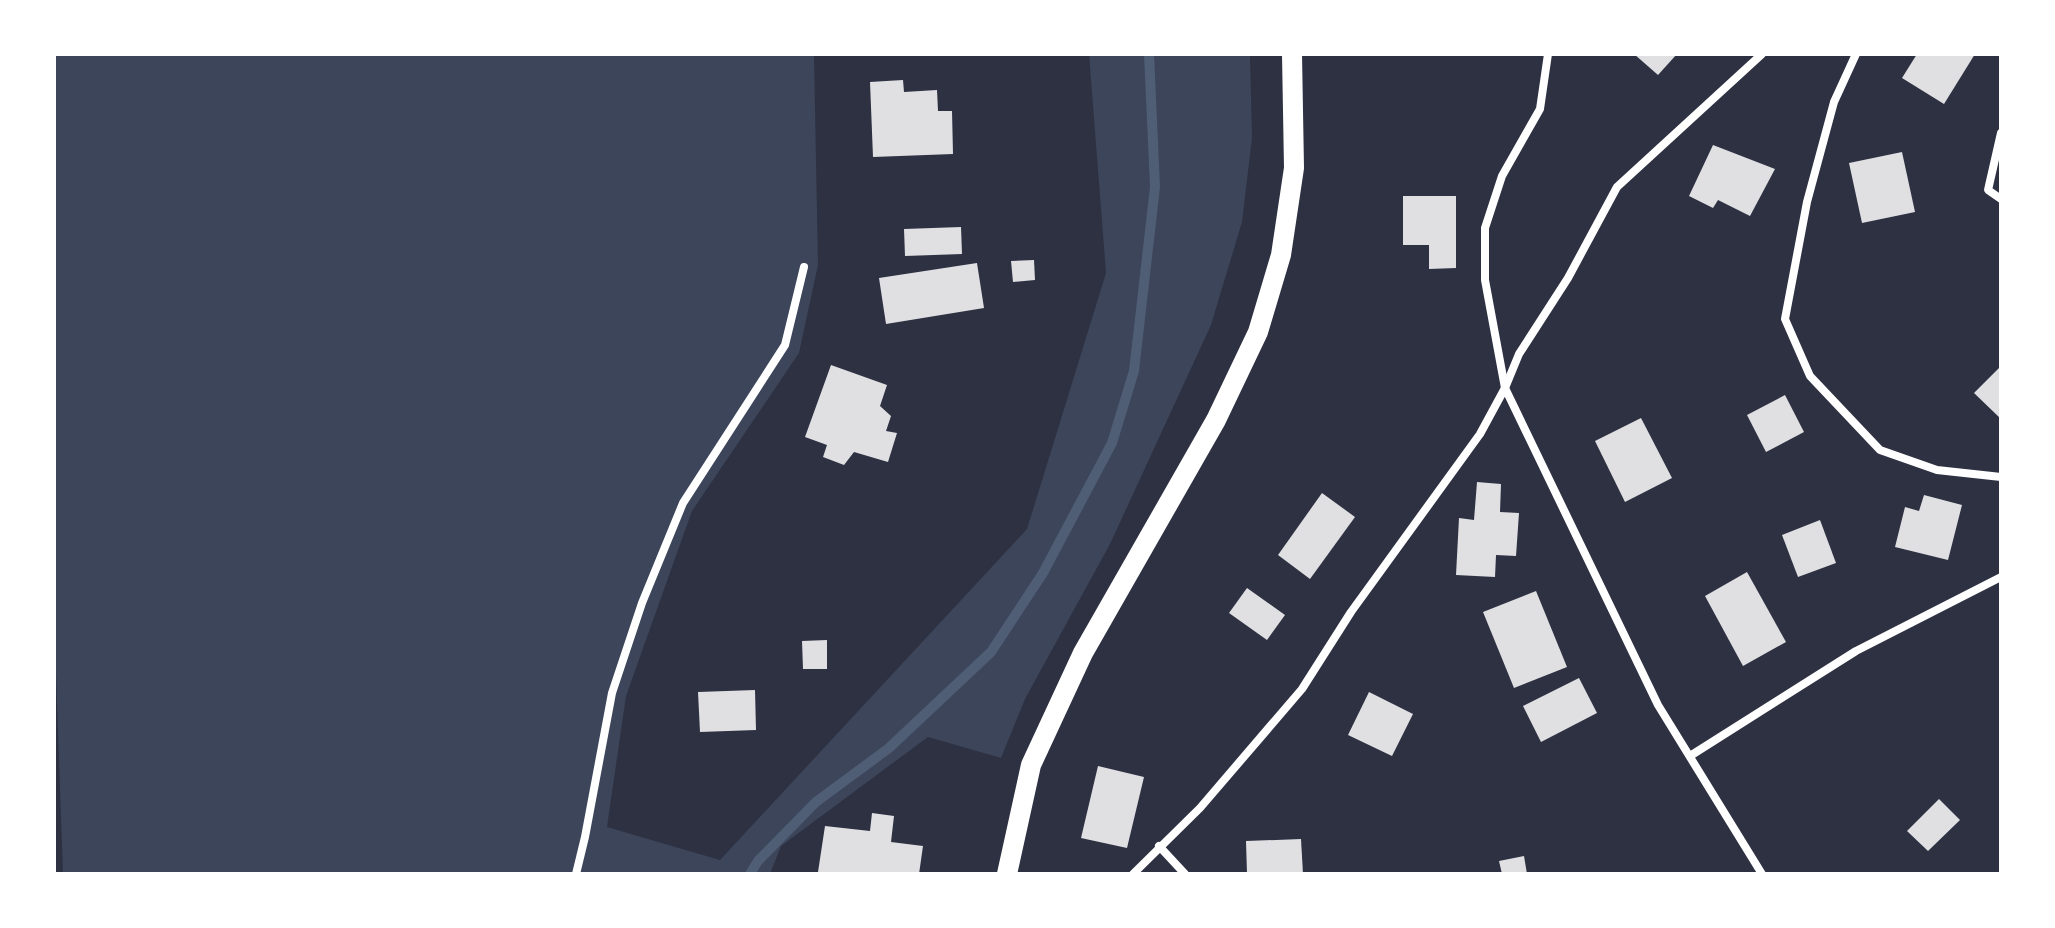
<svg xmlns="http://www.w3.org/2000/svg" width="2055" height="928" viewBox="0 0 2055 928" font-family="'Times New Roman',serif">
<rect width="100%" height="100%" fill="#2d3142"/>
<path fill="#3c4559" d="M 54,54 L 814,54 L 818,265 L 799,353 L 692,511 L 626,696 L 607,827 L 720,860 L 1027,529 L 1106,273 L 1089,54 L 1250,54 L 1252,138 L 1242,222 L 1211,325 L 1110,544 L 1025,699 L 1001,758 L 928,737 L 781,846 L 770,874 L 63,874 L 54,616 Z"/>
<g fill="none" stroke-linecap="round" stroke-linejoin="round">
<path stroke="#4f5d75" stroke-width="10" d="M 750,874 L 758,861 L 816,802 L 889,748 L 991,652 L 1043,573 L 1112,443 L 1134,371 L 1155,187 L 1149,54"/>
</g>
<g fill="#e0e0e3">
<path d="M 1634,54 L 1677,54 L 1658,75 Z"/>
<path d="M 1917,54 L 1975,54 L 1944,104 L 1902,78 Z"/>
<path d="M 903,80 L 904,92 L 937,90 L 938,111 L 952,111 L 953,154 L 873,157 L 870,82 Z"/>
<path d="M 1713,145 L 1775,169 L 1750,216 L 1718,200 L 1713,208 L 1689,196 Z"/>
<path d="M 1902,152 L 1915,212 L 1862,223 L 1849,163 Z"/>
<path d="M 1403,196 L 1456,196 L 1456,268 L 1429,269 L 1429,245 L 1403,245 Z"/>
<path d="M 961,227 L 962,254 L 905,256 L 904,229 Z"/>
<path d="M 1034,260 L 1035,280 L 1013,282 L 1011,261 Z"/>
<path d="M 977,263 L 984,308 L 886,324 L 879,278 Z"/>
<path d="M 831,365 L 887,385 L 880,406 L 891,416 L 886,431 L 897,433 L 888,462 L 854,452 L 844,465 L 823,457 L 827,445 L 805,437 Z"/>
<path d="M 2001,366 L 2001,419 L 1974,393 Z"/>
<path d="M 1785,395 L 1804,432 L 1766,452 L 1747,415 Z"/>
<path d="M 1641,418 L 1672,478 L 1625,502 L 1595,441 Z"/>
<path d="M 1477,482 L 1501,484 L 1500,512 L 1519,513 L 1516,556 L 1496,555 L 1495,577 L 1456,575 L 1459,518 L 1474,520 Z"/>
<path d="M 1322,493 L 1355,517 L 1310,579 L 1278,555 Z"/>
<path d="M 1924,495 L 1962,505 L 1948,560 L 1895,547 L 1905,507 L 1919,511 Z"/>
<path d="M 1820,520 L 1836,563 L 1798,577 L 1782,535 Z"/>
<path d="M 1747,572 L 1786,642 L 1743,666 L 1705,596 Z"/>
<path d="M 1247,588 L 1285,615 L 1267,640 L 1229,613 Z"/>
<path d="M 1536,591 L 1567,667 L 1514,688 L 1483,612 Z"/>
<path d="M 827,640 L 827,669 L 803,669 L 802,641 Z"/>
<path d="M 1579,678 L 1597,713 L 1541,742 L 1523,706 Z"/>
<path d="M 755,690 L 756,730 L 700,732 L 698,692 Z"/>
<path d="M 1369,692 L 1413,714 L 1392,756 L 1348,735 Z"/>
<path d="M 1098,766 L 1144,777 L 1127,848 L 1081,838 Z"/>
<path d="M 1939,799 L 1960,820 L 1928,851 L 1907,831 Z"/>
<path d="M 872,813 L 894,816 L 891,842 L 923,846 L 919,874 L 818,872 L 825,826 L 870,831 Z"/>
<path d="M 1301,839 L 1303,874 L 1247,874 L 1246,841 Z"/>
<path d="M 1524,856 L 1527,874 L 1502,874 L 1499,861 Z"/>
</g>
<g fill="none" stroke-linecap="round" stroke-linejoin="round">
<g stroke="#fff" stroke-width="8">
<path d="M 1548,54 L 1540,109 L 1502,176 L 1485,228 L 1485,280 L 1505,388 L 1658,705 L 1762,874"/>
<path d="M 1856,54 L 1834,102 L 1807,202 L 1785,319 L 1810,376 L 1880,450 L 1937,470 L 2001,477"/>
<path d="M 2001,133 L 1988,190 L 2001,199"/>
<path d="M 1690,756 L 1856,651 L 2001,577"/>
<path d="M 1159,846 L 1185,874"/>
<path d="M 576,874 L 585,837 L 612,693 L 642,603 L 683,503 L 785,345 L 804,267"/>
<path d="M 1133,874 L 1200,808 L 1302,689 L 1351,612 L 1480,434 L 1505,388 L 1519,354 L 1568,278 L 1617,187 L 1762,54"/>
</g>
<path stroke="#fff" stroke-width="20" d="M 1007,874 L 1031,765 L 1083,653 L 1216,420 L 1258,332 L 1281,255 L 1294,168 L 1292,54"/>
</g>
<rect width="2055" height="928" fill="none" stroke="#ffffff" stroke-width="112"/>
</svg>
